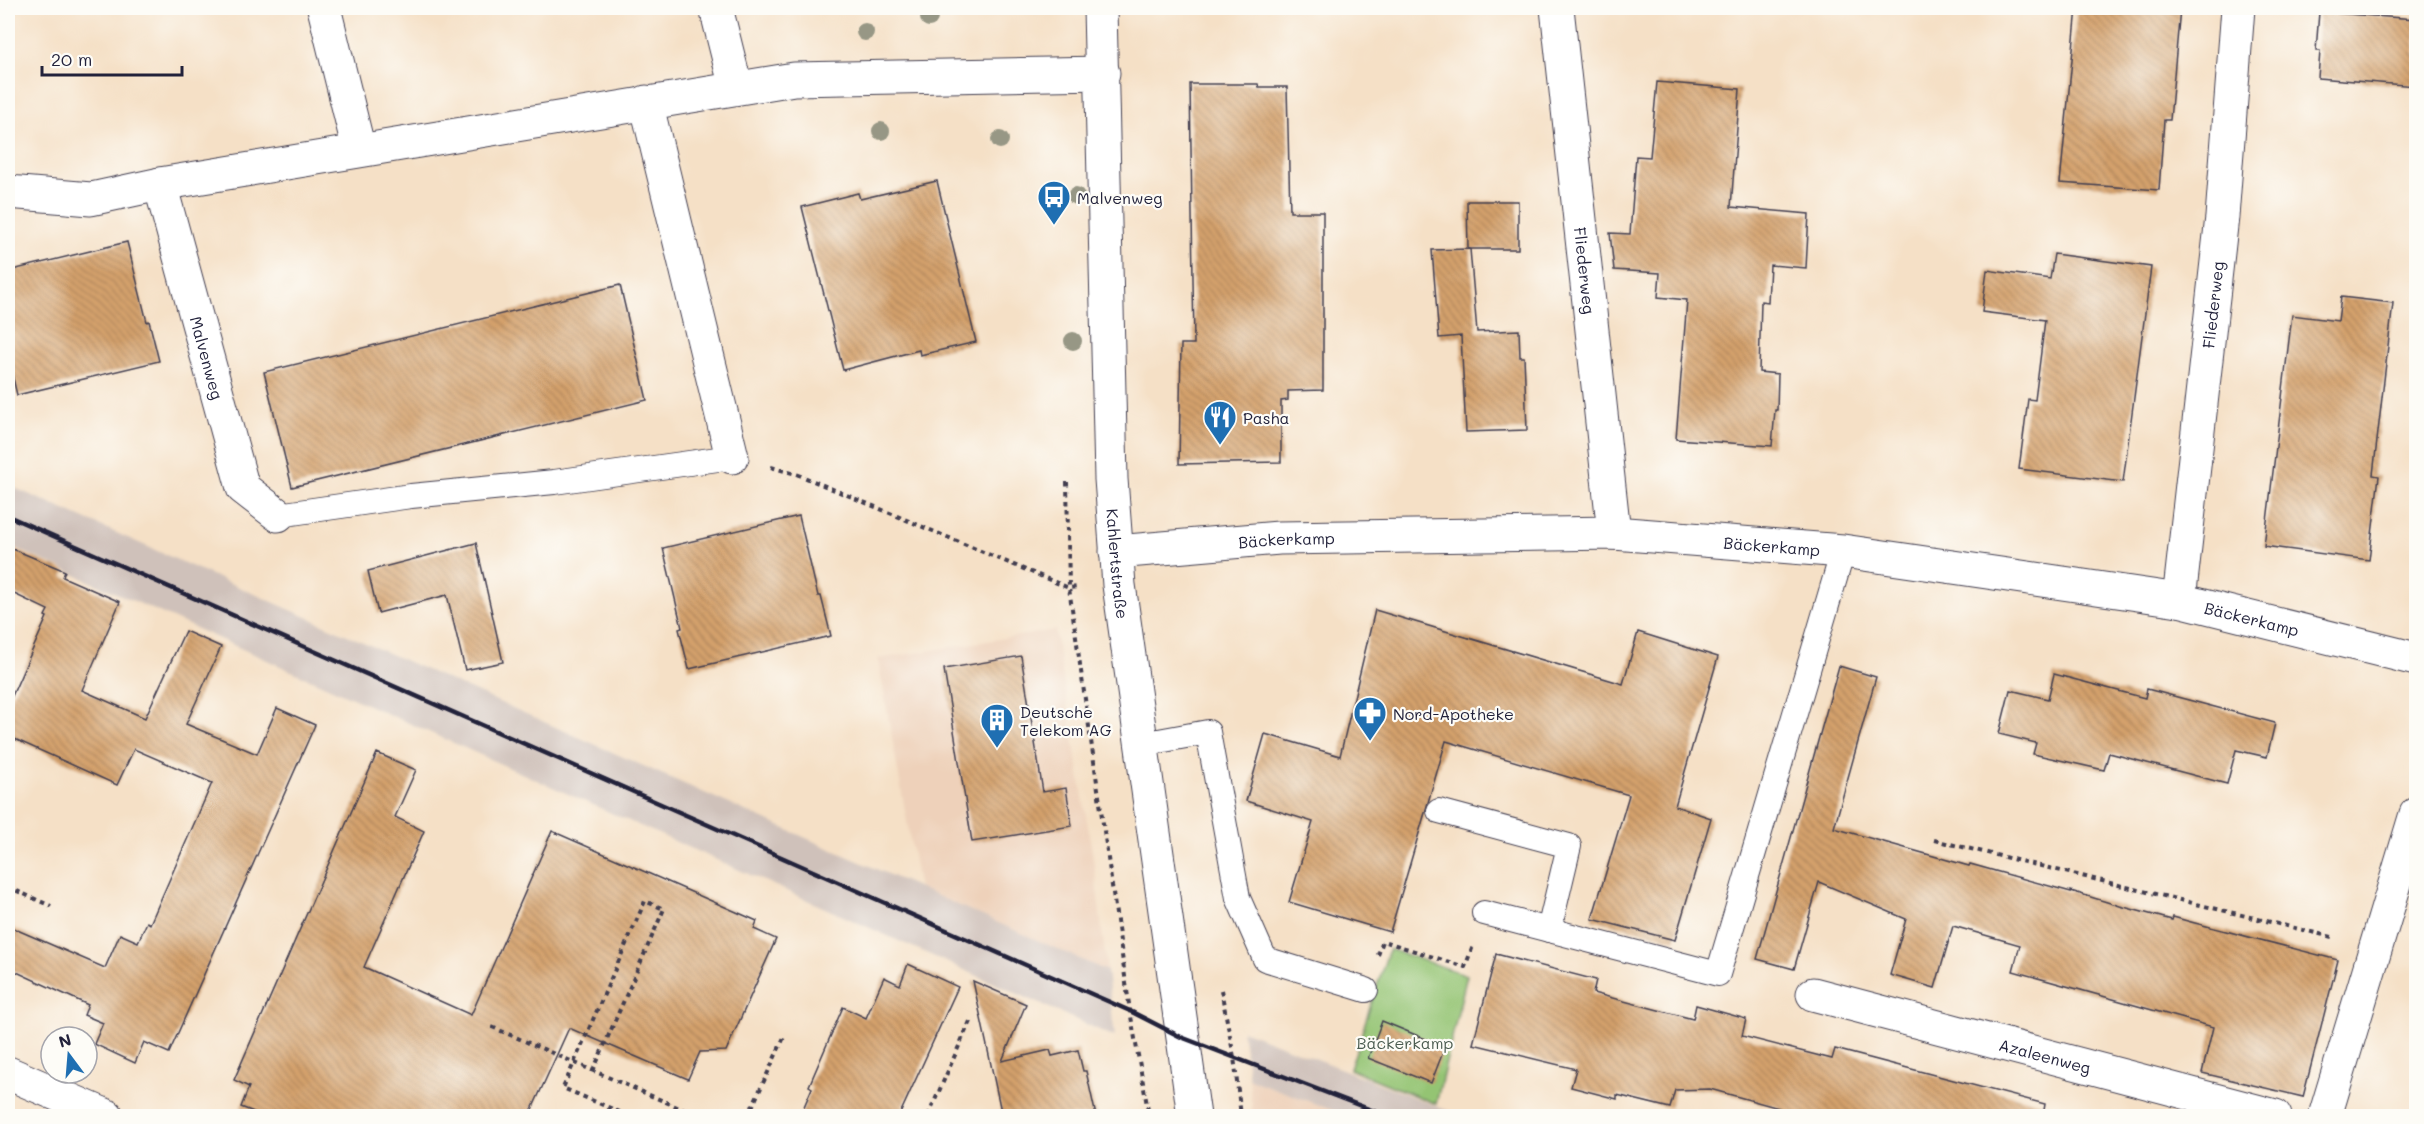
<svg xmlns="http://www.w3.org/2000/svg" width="2424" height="1124" viewBox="0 0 2424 1124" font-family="Mali,sans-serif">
<defs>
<pattern id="building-back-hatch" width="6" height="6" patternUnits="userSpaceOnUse" patternTransform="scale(1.5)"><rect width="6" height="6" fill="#d4a16c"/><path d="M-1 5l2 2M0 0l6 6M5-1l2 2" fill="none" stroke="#ac835a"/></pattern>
</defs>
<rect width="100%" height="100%" fill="#fdfcf7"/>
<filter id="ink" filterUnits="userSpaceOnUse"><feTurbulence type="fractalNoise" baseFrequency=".0167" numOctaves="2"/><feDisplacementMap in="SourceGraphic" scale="12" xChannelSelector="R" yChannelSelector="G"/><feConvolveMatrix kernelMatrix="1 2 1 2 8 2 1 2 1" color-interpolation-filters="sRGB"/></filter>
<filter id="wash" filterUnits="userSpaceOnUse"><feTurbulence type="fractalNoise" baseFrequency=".008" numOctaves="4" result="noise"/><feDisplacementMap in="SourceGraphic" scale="24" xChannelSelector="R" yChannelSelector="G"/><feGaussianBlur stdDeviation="1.35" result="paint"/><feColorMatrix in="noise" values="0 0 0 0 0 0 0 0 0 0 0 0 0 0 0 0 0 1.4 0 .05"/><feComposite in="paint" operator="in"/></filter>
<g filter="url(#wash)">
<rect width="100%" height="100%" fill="#f5e0c6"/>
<g fill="#eed1ba">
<path d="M 1055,630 L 1093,857 L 1107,971 L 919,889 L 878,659 Z"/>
<path d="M 1249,1079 L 1348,1116 L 1253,1116 Z"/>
</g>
<g fill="#cfc1ba">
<path d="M 8,485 L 1107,971 L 1115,1037 L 8,545 Z"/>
<path d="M 1242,1030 L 1462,1116 L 1348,1116 L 1249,1079 Z"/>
</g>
<path fill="#94c473" stroke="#5b7357" stroke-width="1.5" d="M 1389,949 L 1467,975 L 1436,1104 L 1350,1069 Z"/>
<g id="blocks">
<g fill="url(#building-back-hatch)">
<path d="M 2077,8 L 2180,8 L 2170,120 L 2164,120 L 2159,190 L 2060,183 Z"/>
<path d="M 2319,12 L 2416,19 L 2416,86 L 2318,78 L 2320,51 L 2316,51 Z"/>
<path d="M 1657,82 L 1740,89 L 1731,207 L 1809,214 L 1806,268 L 1770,265 L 1768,302 L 1761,301 L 1759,372 L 1778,374 L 1777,410 L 1775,410 L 1772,446 L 1676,439 L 1687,300 L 1658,297 L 1660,273 L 1614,270 L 1610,233 L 1630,234 L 1636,156 L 1650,157 Z"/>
<path d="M 1190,84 L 1258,84 L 1259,87 L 1287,87 L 1290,212 L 1323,212 L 1323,390 L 1288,391 L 1288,400 L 1281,401 L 1281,462 L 1179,464 L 1181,344 L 1194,344 Z"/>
<path d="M 937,181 L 976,342 L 920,355 L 919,350 L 843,370 L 802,207 L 858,193 L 860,199 Z"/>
<path d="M 1467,201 L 1518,201 L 1518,249 L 1468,249 Z"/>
<path d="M 127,242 L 147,322 L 149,321 L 159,361 L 17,395 L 8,357 L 8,271 Z"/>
<path d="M 1470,249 L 1477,332 L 1519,330 L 1520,357 L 1524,357 L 1527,430 L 1466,432 L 1461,336 L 1439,338 L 1432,250 Z"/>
<path d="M 2054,254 L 2151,267 L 2123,482 L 2019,469 L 2028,399 L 2035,400 L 2045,320 L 1982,312 L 1987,270 L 2050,279 Z"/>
<path d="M 620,285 L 647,400 L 292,487 L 264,372 Z"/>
<path d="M 2341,297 L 2393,303 L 2373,475 L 2379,476 L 2369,560 L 2264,546 L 2292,315 L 2338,321 Z"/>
<path d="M 799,516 L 818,596 L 821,596 L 831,636 L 689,669 L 679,629 L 682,628 L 663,548 Z"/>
<path d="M 476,543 L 503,662 L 465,670 L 447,595 L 378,613 L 368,571 Z"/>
<path d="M 8,547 L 65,571 L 63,577 L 120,602 L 82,690 L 145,718 L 185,631 L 221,647 L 186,724 L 257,754 L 277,708 L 315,725 L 169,1053 L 144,1042 L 135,1063 L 94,1044 L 103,1023 L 84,1015 L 88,1005 L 8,968 L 8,926 L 105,968 L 120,934 L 138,942 L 147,922 L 150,924 L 212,783 L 134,749 L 117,785 L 8,736 L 8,705 L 47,617 L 45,616 L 48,610 L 8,591 Z"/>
<path d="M 1375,610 L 1623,684 L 1638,632 L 1718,657 L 1675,806 L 1711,818 L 1675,940 L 1592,919 L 1629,795 L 1446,741 L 1390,932 L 1289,902 L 1313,822 L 1246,801 L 1265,734 L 1340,756 Z"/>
<path d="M 1021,656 L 1043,792 L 1066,788 L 1072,826 L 972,842 L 944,669 Z"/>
<path d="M 1839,666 L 1876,677 L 1834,828 L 1969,866 L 1970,864 L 2071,892 L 2071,891 L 2120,906 L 2172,920 L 2173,917 L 2191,922 L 2338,960 L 2303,1097 L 2202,1073 L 2213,1027 L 2013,971 L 2020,945 L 1953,926 L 1935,988 L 1890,975 L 1906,919 L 1819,882 L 1794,969 L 1757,959 Z"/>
<path d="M 2054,674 L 2145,698 L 2147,689 L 2275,723 L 2267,757 L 2236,750 L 2227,784 L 2109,753 L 2104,770 L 2033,754 L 2036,743 L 1999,734 L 2010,690 L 2048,699 Z"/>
<path d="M 377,753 L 416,770 L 395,817 L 424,831 L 364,967 L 471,1015 L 552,831 L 757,921 L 754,929 L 776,939 L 726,1051 L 700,1052 L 688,1079 L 569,1028 L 529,1116 L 264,1116 L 241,1107 L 249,1087 L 234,1080 Z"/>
<path d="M 1496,954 L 1596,980 L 1593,993 L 1693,1019 L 1696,1005 L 1746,1019 L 1742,1036 L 1832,1059 L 1835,1049 L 2045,1104 L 2043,1116 L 1777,1116 L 1779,1108 L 1710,1089 L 1675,1090 L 1670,1108 L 1617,1095 L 1617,1099 L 1571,1087 L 1576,1069 L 1473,1044 Z"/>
<path d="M 908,964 L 958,987 L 899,1116 L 800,1116 L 812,1088 L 809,1086 L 843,1007 L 866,1018 L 884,977 L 900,985 Z"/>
<path d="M 973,981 L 1026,1004 L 1002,1061 L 1050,1050 L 1052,1056 L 1078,1050 L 1083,1071 L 1086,1071 L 1096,1116 L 1002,1116 Z"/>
<path d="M 1382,1021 L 1445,1047 L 1431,1083 L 1368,1058 Z"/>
</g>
</g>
</g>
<g filter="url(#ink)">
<use href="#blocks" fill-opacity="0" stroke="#423e50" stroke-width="1.5"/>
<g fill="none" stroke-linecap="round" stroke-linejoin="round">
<g stroke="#423e50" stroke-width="26">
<g id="lane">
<path d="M 278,515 L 411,496 L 554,482 L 732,457"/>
<path d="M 1142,744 L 1208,732 L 1238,898 L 1265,959 L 1366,990"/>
<path d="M 1439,811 L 1569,846 L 1549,930"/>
<path d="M 1484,913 L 1718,974 L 1843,551"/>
</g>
</g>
<g stroke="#423e50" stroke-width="35">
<g id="street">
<path d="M 324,8 L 359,150"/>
<path d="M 716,8 L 736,88"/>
<path id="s1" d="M 1100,8 L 1111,479 L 1119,585 L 1194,1116"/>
<path id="s2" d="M 1557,8 L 1614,533"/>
<path d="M 646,102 L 732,457"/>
<path id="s3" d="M 160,184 L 243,488 L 278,515"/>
<path d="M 8,192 L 91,199 L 160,184 L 794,79 L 1103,73"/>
<path id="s4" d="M 1116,552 L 1279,538 L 1614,533 L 1843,551 L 2179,600 L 2416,659"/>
<path id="s5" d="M 2179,600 L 2222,217 L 2238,8"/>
<path id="s6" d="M 1813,994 L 2275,1116"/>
<path d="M 8,1073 L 107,1116"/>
<path d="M 2325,1116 L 2416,814"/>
</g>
</g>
<g stroke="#423e50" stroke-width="4" stroke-dasharray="4.5 4.5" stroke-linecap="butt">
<path d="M 771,467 L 799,475 L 1069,588 L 1079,587"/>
<path d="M 1067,482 L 1069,588 L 1130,1011 L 1149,1116"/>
<path d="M 1934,840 L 2336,938"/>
<path d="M 8,887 L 51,906"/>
<path d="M 1378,955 L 1383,941 L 1465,967 L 1473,946"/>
<path d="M 1221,990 L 1234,1057 L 1241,1116"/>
<path d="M 492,1027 L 698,1116"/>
<path d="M 593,1071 L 664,909 L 645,901 L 563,1088 L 629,1116"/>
<path d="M 748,1116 L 785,1035"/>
<path d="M 928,1116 L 971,1019"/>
</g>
<use href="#lane" stroke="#fff" stroke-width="24"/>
<use href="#street" stroke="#fff" stroke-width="33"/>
<path stroke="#22223b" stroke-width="4.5" d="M 8,516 L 1130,1011 L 1181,1037 L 1387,1116"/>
</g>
<g fill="#979785">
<circle cx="929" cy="18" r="9"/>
<circle cx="865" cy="32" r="9"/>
<circle cx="881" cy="131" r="9"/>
<circle cx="1000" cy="140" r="9"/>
<circle cx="1076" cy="196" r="9"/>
<circle cx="1073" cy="341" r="9"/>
</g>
</g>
<defs>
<g id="bus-pin" transform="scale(1.725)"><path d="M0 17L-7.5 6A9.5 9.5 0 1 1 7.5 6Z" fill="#1f6fb2" stroke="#fdfcf7"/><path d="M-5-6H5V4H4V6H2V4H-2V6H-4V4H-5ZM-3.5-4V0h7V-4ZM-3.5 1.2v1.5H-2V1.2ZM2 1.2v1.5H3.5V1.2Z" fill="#fff"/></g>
<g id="restaurant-pin" transform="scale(1.725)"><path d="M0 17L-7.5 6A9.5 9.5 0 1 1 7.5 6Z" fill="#1f6fb2" stroke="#fdfcf7"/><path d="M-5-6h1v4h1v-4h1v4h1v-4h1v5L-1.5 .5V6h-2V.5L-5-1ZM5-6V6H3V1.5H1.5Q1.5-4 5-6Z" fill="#fff"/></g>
<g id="pharmacy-pin" transform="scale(1.725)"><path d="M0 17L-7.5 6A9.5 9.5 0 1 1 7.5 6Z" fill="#1f6fb2" stroke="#fdfcf7"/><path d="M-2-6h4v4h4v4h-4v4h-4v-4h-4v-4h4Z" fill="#fff"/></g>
<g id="building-pin" transform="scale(1.725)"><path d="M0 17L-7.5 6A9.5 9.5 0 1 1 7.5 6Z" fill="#1f6fb2" stroke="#fdfcf7"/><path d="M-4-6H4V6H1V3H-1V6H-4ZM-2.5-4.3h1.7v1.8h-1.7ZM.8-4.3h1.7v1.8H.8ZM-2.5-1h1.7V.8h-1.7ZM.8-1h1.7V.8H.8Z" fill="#fff"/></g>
</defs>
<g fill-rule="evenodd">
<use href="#bus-pin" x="1054" y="197"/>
<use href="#restaurant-pin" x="1220" y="417"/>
<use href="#pharmacy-pin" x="1370" y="713"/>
<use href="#building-pin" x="997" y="720"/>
</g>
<g text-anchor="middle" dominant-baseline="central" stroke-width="4.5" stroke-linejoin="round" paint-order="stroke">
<g font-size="16" fill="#22223b" stroke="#fdfcf7" text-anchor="start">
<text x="1077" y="197">Malvenweg</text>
<text x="1243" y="417">Pasha</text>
<text x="1020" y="711">Deutsche<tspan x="1020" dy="18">Telekom AG</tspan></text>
<text x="1393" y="713">Nord-Apotheke</text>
</g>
<g font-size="16" fill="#22223b" stroke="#fdfcf7">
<text stroke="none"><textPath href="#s2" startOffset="264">Fliederweg</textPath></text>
<text stroke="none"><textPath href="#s5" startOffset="297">Fliederweg</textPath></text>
<text stroke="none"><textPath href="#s3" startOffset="180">Malvenweg</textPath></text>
<text stroke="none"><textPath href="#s4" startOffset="171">Bäckerkamp</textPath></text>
<text stroke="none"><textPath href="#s4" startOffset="657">Bäckerkamp</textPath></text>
<text stroke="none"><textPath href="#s1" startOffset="556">Kahlertstraße</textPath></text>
<text stroke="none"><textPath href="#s4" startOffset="1143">Bäckerkamp</textPath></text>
<text stroke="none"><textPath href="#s6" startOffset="240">Azaleenweg</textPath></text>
</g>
<g font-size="16" fill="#4a5b4f" stroke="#fdfcf7">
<text x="1405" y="1042">Bäckerkamp</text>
</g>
</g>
<rect width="2424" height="1124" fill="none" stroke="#fdfcf7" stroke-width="30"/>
<g transform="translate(69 1055) rotate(344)"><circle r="28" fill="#fdfcf7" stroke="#a5a5ac" stroke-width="1.5"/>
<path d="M0-4.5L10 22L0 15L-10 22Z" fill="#1f6fb2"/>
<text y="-9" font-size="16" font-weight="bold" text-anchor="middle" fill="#22223b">N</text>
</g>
<path d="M42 66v9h140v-9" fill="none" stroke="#22223b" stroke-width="3"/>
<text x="51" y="66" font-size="18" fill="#22223b" stroke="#fdfcf7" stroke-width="4.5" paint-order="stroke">20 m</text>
</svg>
